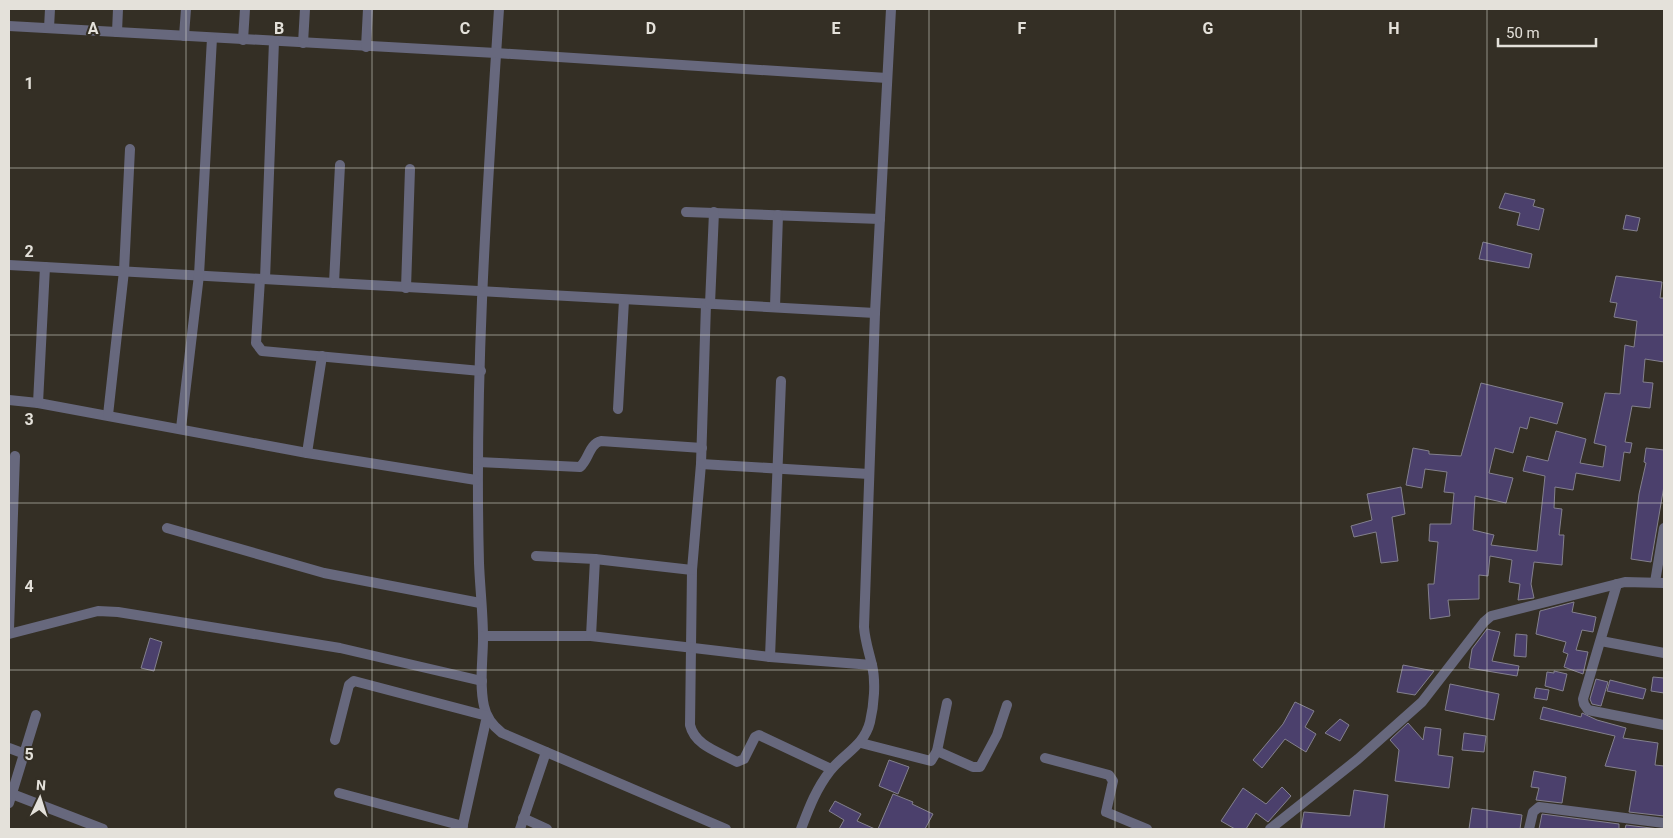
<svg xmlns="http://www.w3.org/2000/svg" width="1673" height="838" viewBox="0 0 1673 838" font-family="Roboto,sans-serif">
<rect width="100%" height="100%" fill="#342f25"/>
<g fill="#4b406c" stroke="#83808d">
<path d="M 1505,193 L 1535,200 L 1533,206 L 1544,209 L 1539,230 L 1517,225 L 1520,213 L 1499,208 Z"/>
<path d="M 1626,215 L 1640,218 L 1637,231 L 1623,229 Z"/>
<path d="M 1483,242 L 1532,254 L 1529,268 L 1479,259 Z"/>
<path d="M 1616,276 L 1662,282 L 1660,298 L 1664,298 L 1664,362 L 1645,359 L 1643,382 L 1653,383 L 1650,408 L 1632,406 L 1625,442 L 1632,443 L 1630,453 L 1624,452 L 1620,481 L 1576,473 L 1573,490 L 1555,487 L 1554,508 L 1562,509 L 1559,535 L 1564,535 L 1562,565 L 1534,562 L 1531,584 L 1534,598 L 1518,600 L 1520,584 L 1509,582 L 1512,560 L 1490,556 L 1488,576 L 1479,575 L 1479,599 L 1448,600 L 1450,616 L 1430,619 L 1428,584 L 1434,584 L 1438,542 L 1429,541 L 1430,524 L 1451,524 L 1454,493 L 1444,492 L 1447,472 L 1425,469 L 1422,488 L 1406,485 L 1413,448 L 1429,451 L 1429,454 L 1461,456 L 1481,383 L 1563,403 L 1557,424 L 1530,417 L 1527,429 L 1520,427 L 1513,453 L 1495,448 L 1489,473 L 1513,478 L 1506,503 L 1475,496 L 1473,530 L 1494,535 L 1491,545 L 1537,551 L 1545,476 L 1523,471 L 1527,456 L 1548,461 L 1556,431 L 1586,439 L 1580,463 L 1603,467 L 1606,446 L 1594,443 L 1605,393 L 1620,394 L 1625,345 L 1634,347 L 1637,321 L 1614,317 L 1617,303 L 1610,302 Z"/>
<path d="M 1646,448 L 1664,450 L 1664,486 L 1651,562 L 1631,559 L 1639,494 L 1646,463 L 1644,462 Z"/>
<path d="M 1401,487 L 1405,514 L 1392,517 L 1398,561 L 1381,563 L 1376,532 L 1354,537 L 1351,526 L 1372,520 L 1367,494 Z"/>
<path d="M 1574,602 L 1572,612 L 1596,617 L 1593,632 L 1582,630 L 1576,650 L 1588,652 L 1583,674 L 1564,667 L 1568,654 L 1563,652 L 1566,642 L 1536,634 L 1540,611 Z"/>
<path d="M 1487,629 L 1500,632 L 1492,661 L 1519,666 L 1517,676 L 1469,668 L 1472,649 Z"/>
<path d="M 1516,634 L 1527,635 L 1526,657 L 1514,656 Z"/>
<path d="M 150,638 L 162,642 L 154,671 L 141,668 Z"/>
<path d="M 1403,665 L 1434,671 L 1415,695 L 1397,692 Z"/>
<path d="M 1554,671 L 1567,674 L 1563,691 L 1545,686 L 1547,672 L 1554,673 Z"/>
<path d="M 1653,677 L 1664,678 L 1664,693 L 1651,691 Z"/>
<path d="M 1596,679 L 1608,682 L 1601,706 L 1592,704 L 1590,699 Z"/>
<path d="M 1610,680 L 1646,689 L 1643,699 L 1607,691 Z"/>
<path d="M 1450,684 L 1499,694 L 1494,720 L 1445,710 Z"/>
<path d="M 1536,688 L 1549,690 L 1547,700 L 1534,698 Z"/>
<path d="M 1295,702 L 1314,711 L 1305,727 L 1316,734 L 1306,752 L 1285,739 L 1262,768 L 1253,760 L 1283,724 Z"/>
<path d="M 1543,707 L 1581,717 L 1582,713 L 1597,720 L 1626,728 L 1623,738 L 1658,743 L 1655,765 L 1664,766 L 1664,816 L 1629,812 L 1636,771 L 1605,766 L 1615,736 L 1540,719 Z"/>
<path d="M 1340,719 L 1349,725 L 1340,741 L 1325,733 Z"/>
<path d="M 1408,723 L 1423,740 L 1425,727 L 1441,729 L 1438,755 L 1453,757 L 1449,788 L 1395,781 L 1399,750 L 1390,740 Z"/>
<path d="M 1464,733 L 1486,736 L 1484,752 L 1462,750 Z"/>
<path d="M 889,760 L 909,767 L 898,794 L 879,786 Z"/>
<path d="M 1534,771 L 1566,777 L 1562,803 L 1536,800 L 1539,788 L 1531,787 Z"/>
<path d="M 1282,787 L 1291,796 L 1268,822 L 1256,813 L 1246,829 L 1235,829 L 1221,821 L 1243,788 L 1266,804 Z"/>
<path d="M 1354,790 L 1388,795 L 1384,829 L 1301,829 L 1304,812 L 1350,816 Z"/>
<path d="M 893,794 L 913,802 L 912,804 L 933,814 L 925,829 L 878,829 Z"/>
<path d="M 835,801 L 861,814 L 857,821 L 875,829 L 839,829 L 844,820 L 829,811 Z"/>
<path d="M 1472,808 L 1522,815 L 1520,829 L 1469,829 Z"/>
<path d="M 1542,814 L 1619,824 L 1619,829 L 1539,829 Z"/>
<path d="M 1626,825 L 1659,829 L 1625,829 Z"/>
</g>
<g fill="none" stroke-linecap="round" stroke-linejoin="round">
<g stroke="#67687d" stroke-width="10">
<path d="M 499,9 C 487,193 474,378 479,563 C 480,588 483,613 483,638 C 483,660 479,684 484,706 C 486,717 493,726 502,733 L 726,829"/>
<path d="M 9,26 L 496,53 L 887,78"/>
<path d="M 49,28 L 50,9"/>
<path d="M 117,32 L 118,9"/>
<path d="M 184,36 L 186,9"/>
<path d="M 243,40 L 245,9"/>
<path d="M 303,43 L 305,9"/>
<path d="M 366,47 L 368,9"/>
<path d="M 686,212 L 880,219"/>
<path d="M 9,265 L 875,313"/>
<path d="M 260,279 L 256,343 L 262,351 L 481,371"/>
<path d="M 265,279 L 274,41"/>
<path d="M 334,283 L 340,165"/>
<path d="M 406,288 L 410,169"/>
<path d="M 706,304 L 701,464 L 692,570 L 690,725 C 695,746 719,752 737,762 L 744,759 L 755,737 L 759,735 L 831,769"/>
<path d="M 710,304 L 714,212"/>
<path d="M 775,307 L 778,215"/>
<path d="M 9,400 L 38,403 L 307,453 L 476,480"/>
<path d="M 38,403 L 45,267"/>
<path d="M 618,409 L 624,300"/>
<path d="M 108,415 L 124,271 L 130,149"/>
<path d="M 181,428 L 199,275 L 212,38"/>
<path d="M 307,453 L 322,356"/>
<path d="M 478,462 L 580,467 C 589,459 589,444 601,441 L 702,448"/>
<path d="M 701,464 L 869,474"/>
<path d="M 167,528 L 324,573 L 480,603"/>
<path d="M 536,556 L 595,559 L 692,570"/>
<path d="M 1655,582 L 1664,528"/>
<path d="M 1617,584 L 1583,699 L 1584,704 L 1588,710 L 1664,725"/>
<path d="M 9,629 L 15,456"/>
<path d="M 9,634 L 98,611 L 118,612 L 340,648 L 482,681"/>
<path d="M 483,636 L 591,636 L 770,657 L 872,665"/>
<path d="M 591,636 L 595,559"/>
<path d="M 1601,641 L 1664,653"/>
<path d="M 770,657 L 781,381"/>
<path d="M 335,740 L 349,685 L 354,681 L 487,716 L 462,829"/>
<path d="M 861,743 L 931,761 L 937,751 L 947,703"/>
<path d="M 9,748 L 25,754"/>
<path d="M 937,751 L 973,767 L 980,767 L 997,735 L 1007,705"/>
<path d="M 1045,758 L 1109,775 L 1113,781 L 1106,812 L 1147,829"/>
<path d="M 339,793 L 463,826"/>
<path d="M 12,794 L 103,829"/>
<path d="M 9,803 L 36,715"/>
<path d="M 523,818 L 547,829"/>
<path d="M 520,829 L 546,752"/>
<path d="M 801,829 C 809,808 816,789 830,771 C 844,753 864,746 870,722 C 874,705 876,682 872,665 C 869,652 865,641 864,627 L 875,313 L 891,9"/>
<path d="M 1270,829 L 1358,759 L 1422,702 L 1484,622 L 1491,616 L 1625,582 L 1664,583"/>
<path d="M 1529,829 L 1533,812 L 1539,807 L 1664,823"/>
</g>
</g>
<path fill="none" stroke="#e4e1da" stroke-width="1" stroke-opacity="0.55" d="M 186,9 L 186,829M 372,9 L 372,829M 558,9 L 558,829M 744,9 L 744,829M 929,9 L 929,829M 1115,9 L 1115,829M 1301,9 L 1301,829M 1487,9 L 1487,829M 9,168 L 1664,168M 9,335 L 1664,335M 9,503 L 1664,503M 9,670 L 1664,670"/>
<g font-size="16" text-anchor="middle" font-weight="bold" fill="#e4e1da" stroke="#342f25" stroke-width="4" stroke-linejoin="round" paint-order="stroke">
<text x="93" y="34">A</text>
<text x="279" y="34">B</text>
<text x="465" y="34">C</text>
<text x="651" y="34">D</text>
<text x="836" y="34">E</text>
<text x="1022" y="34">F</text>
<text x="1208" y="34">G</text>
<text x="1394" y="34">H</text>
<text x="29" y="89">1</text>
<text x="29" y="257">2</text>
<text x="29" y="425">3</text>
<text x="29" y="592">4</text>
<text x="29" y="760">5</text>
</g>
<rect width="1673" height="838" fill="none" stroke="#e4e1da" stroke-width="20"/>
<g transform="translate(40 798) rotate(4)" stroke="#342f25" stroke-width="4" paint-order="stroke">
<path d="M0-4L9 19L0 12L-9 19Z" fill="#e4e1da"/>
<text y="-8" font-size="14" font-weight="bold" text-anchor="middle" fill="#e4e1da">N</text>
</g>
<path d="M1498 38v8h98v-8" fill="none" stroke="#e4e1da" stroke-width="2.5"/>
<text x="1506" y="38" font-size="15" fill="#e4e1da" stroke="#342f25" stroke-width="4" paint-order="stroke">50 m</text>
</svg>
